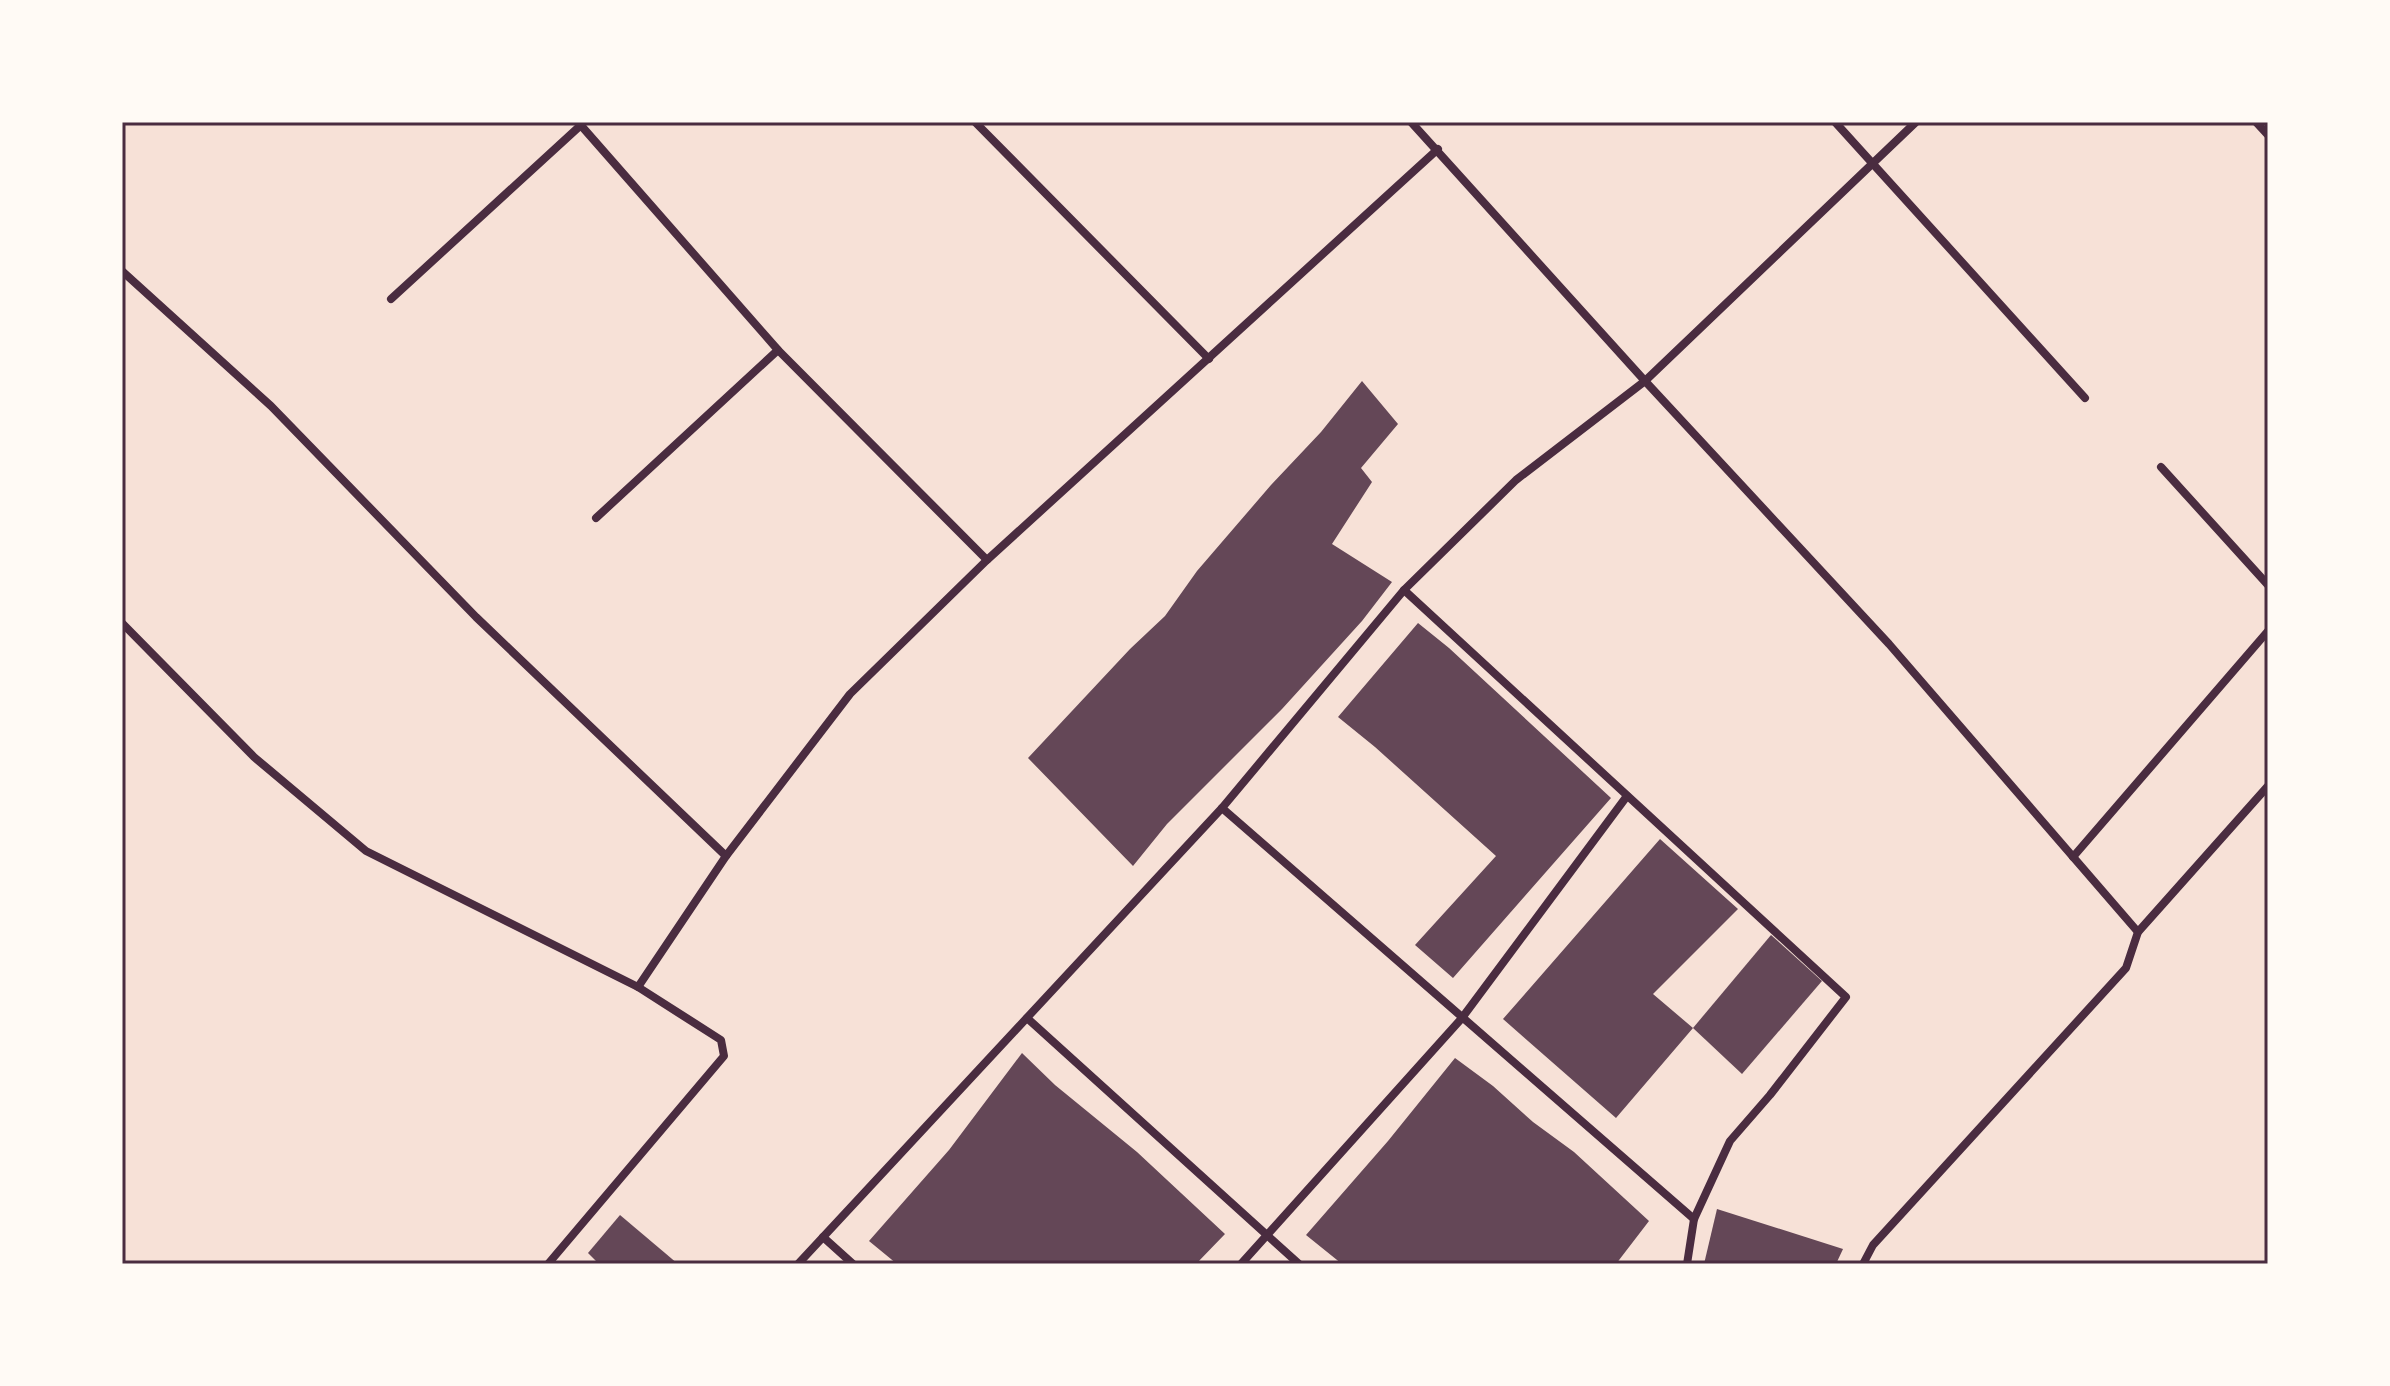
<svg xmlns="http://www.w3.org/2000/svg" width="2390" height="1386" viewBox="0 0 2390 1386" font-family="'Sofia Sans Condensed',sans-serif">
<rect width="100%" height="100%" fill="#f7e1d7"/>
<g fill="#644757">
<path d="M 1362,381 L 1398,424 L 1361,468 L 1372,482 L 1332,544 L 1392,582 L 1362,621 L 1282,709 L 1167,824 L 1133,866 L 1028,758 L 1130,649 L 1165,616 L 1197,571 L 1271,485 L 1321,432 Z"/>
<path d="M 1418,623 L 1449,648 L 1611,798 L 1453,978 L 1415,945 L 1496,856 L 1375,747 L 1338,717 Z"/>
<path d="M 1660,839 L 1738,909 L 1653,994 L 1693,1028 L 1616,1118 L 1503,1019 Z"/>
<path d="M 1771,935 L 1822,981 L 1742,1074 L 1693,1028 Z"/>
<path d="M 1022,1053 L 1055,1085 L 1137,1152 L 1225,1234 L 1196,1264 L 897,1264 L 869,1241 L 949,1150 Z"/>
<path d="M 1455,1058 L 1493,1086 L 1533,1122 L 1574,1152 L 1649,1221 L 1616,1264 L 1342,1264 L 1306,1235 L 1388,1141 Z"/>
<path d="M 1717,1209 L 1843,1249 L 1836,1264 L 1704,1264 Z"/>
<path d="M 620,1215 L 678,1264 L 599,1264 L 588,1253 Z"/>
</g>
<g fill="none" stroke-linecap="round" stroke-linejoin="round">
<g stroke="#4a2c40" stroke-width="8">
<path d="M 578,122 L 778,350 L 987,560"/>
<path d="M 975,122 L 1209,359"/>
<path d="M 1411,122 L 1645,381 L 1889,644 L 2138,932"/>
<path d="M 1835,122 L 2085,398"/>
<path d="M 2256,122 L 2268,135"/>
<path d="M 122,271 L 271,406 L 476,617 L 726,856"/>
<path d="M 391,299 L 581,125"/>
<path d="M 2161,467 L 2268,585"/>
<path d="M 596,518 L 778,350"/>
<path d="M 1404,590 L 1846,997 L 1770,1095 L 1730,1141 L 1694,1219 L 1687,1264"/>
<path d="M 122,623 L 254,757 L 366,851 L 638,987 L 721,1040 L 724,1056 L 548,1264"/>
<path d="M 1222,808 L 1694,1219"/>
<path d="M 2073,857 L 2268,631"/>
<path d="M 638,987 L 726,856 L 850,694 L 987,560 L 1438,149"/>
<path d="M 1027,1018 L 1299,1264"/>
<path d="M 823,1237 L 853,1264"/>
<path d="M 798,1264 L 1222,808 L 1404,590 L 1516,480 L 1645,381 L 1916,122"/>
<path d="M 1241,1264 L 1462,1018 L 1627,796"/>
<path d="M 1863,1264 L 1873,1245 L 2126,968 L 2138,932 L 2268,786"/>
</g>
</g>
<rect width="2390" height="1386" fill="none" stroke="#fffaf5" stroke-width="248"/>
<rect x="124" y="124" width="2142" height="1138" fill="none" stroke="#4a2c40" stroke-width="3"/>
</svg>
